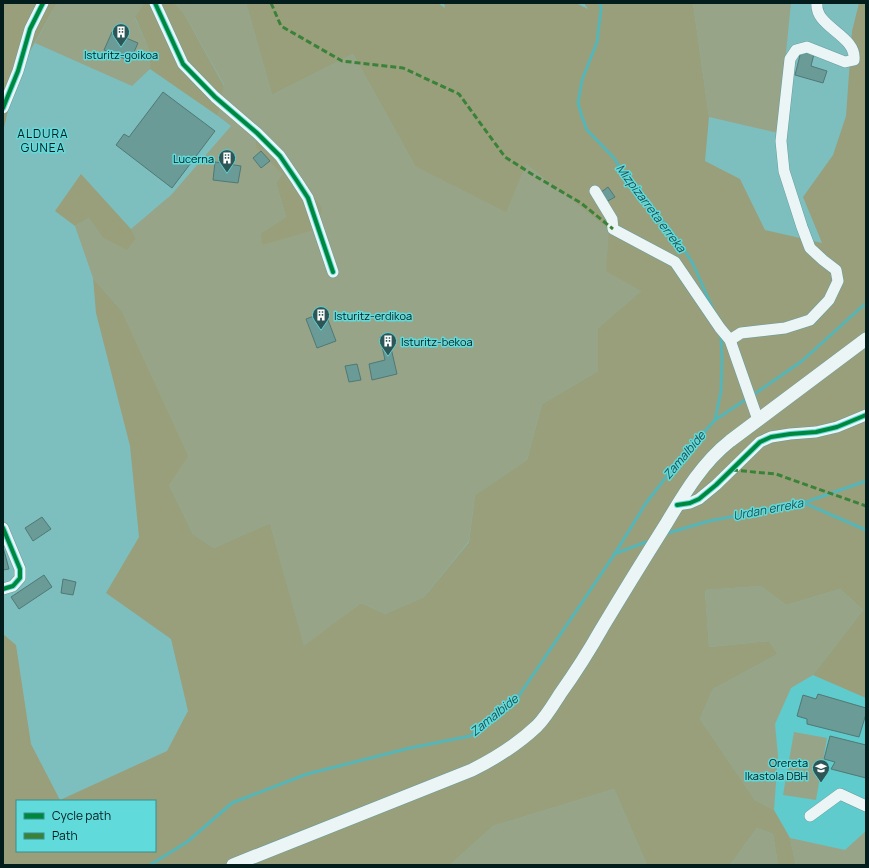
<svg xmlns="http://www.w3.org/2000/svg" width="869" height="868" viewBox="0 0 869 868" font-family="Manrope,sans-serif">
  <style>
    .built { fill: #5fcbcc }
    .green { fill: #98a488; fill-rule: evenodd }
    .forest { fill: #999f7b; fill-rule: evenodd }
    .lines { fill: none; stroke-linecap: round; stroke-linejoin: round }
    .stream { stroke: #56b5b6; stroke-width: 3 }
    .building { fill: #6a9b96; stroke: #4f7976 }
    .minor-casing { stroke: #669d9e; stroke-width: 12 }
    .major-casing { stroke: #669d9e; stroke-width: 14 }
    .minor { stroke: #ecf5f5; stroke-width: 11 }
    .major { stroke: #ecf5f5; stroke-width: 13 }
    .quiet { stroke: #3a8238; stroke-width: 3; stroke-dasharray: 6 3; stroke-linecap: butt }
    .cycleway-casing { stroke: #61dadb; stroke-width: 6 }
    .cycleway { stroke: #00873e; stroke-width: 4 }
    .labels { text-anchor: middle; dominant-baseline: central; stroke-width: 3; stroke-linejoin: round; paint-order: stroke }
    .poi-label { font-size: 11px; fill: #031d1d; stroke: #61dadb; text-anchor: end }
    .neighbourhood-label { font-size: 12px; letter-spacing: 1px; fill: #031d1d; stroke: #61dadb }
    .water-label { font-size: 12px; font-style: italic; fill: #204f4f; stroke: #61dadb }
  </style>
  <rect width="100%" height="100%" fill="#7dbfbf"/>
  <path class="built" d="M813,675L866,698V831L845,850L790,838L774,810L778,756L775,724L791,687Z"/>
  <g class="green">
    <path d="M57,3H144L135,18L148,47L150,69L132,86L35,43Z"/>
    <path d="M174,3H246L272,95L353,54L415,166L526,164L609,230L641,291L598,328V371L542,404L527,460L475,495L469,541L424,597L385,614L361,603L304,647L270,523L214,548L193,534L169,485L121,310L93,278L75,226L89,218L102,237L136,238L131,229L171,195L231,126L218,116L224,85L183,12ZM282,174L317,229L261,233L286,217L276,183Z"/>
    <path d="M693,3H791L778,133L709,117Z"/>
    <path d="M761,586L786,605L840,589L863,610L813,675L791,688L775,724L778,756L774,810L755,800L700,719L713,689L778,654L769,641L709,647L705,590Z"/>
    <path d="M794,732L827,738L816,800L783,795Z"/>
    <path d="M614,789L647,865H450L493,826Z"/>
    <path d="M757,828L773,834L778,865H730Z"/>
    <path d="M866,831V865H796L790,838L845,850Z"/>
  </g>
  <g class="forest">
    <path d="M3,3H57L16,76L3,132Z"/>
    <path d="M144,3H174L183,12L224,86L218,116L150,69L148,47L135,17Z"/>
    <path d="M246,3H438L445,8L444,3H576L588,9L584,3H693L709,117L705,161L740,179L765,230L822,243L803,197L833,155L846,116L852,31L859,3H866V698L813,675L863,610L840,589L786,605L761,586L705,590L709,647L769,641L778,654L713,689L700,719L755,800L774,810L790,838L796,865H778L773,834L757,828L730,865H647L614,789L493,826L450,865H3V634L16,645L31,744L60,800L167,751L188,711L171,639L106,593L139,537L130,446L96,313L93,278L121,310L188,456L169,485L193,534L214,548L270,523L304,646L361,603L385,614L424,597L469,542L475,495L527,460L542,404L598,371V328L641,291L606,271L609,230L526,164L506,212L415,166L353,54L272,95ZM17,801H155V851H17Z"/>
    <path d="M256,138L280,149L322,208L317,229L262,245L261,233L286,217L276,183L282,174L256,148Z"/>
    <path d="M81,174L131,229L136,238L127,250L102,237L89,218L75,226L55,211Z"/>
  </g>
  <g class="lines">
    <g class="stream">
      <path d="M600,3L601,9L597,42L582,80L578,103L582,117L587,130L614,158L626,178L636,187L680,243L693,264L713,309"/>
      <path d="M753,395L802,361L866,303"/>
      <path d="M715,420L721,391L722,360L721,335"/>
      <path d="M804,503L866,530"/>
      <path d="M668,533L709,521L803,503L866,481"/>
      <path d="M614,554L646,542"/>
      <path d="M150,865L187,842L232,803L307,774L410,748L470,736L516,700L614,555L646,503L685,453L715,420L745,400"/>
    </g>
  </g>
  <g class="building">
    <path d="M112,32L138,43L130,61L104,50Z"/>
    <path d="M801,51L814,54L811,66L827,71L823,83L795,75Z"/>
    <path d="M163,92L215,131L172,188L116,145L124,134L129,137Z"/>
    <path d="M261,151L270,161L261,168L253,158Z"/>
    <path d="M215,162L241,166L238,183L213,180Z"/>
    <path d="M608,187L615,197L606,202L600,193Z"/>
    <path d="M325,312L336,341L317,348L306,319Z"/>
    <path d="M388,335L397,374L372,380L369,364L385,360L380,337Z"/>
    <path d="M357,364L361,380L349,382L345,366Z"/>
    <path d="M42,517L51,529L33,541L25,528Z"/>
    <path d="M3,547L9,569L3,570Z"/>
    <path d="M44,575L52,587L19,609L11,597Z"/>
    <path d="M63,579L76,582L73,595L61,593Z"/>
    <path d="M818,694L866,708V714L859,737L807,724V719L797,716L803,695L816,699Z"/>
    <path d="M830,736L866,745V778L831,769L835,762L824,759Z"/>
  </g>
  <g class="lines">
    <g class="minor-casing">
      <g id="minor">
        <path d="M155,3L183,64L215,97L257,133L280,156L297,181L308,198L333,272"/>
        <path d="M3,108L18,71L30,29L43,3"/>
        <path d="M595,191L612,219L613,229L675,262L720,328L730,340L758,420"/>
        <path d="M730,340L741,333L785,328L810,320L829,300L838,281L836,270L823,260L810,248L802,227L784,171L781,141L790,59L796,50L807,47L845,62L854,60C857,35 814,27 817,3"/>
        <path d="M677,505L690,503L699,499L716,485L760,442L771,437L790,434L816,432L837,427L866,415"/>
        <path d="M3,528L20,569V578L13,586L3,589"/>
        <path d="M810,816L840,794L866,806"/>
      </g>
    </g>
    <g class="major-casing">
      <path id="major" d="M233,865L472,770C496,758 517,745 537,726C546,717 553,705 560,694C575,673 589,651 602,628C623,593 644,559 666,524C684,494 702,463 730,441L866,339"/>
    </g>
    <use href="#minor" class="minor"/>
    <use href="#major" class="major"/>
    <g class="quiet">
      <path d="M271,3L281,26L342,61L403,68L459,94L505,157L535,176L581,203L613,229"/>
      <path d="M732,470L776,474L866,506"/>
    </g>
    <g class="cycleway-casing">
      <g id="cycleway">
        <path d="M155,3L183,64L215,97L257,133L280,156L297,181L308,198L333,272"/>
        <path d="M3,108L18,71L30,29L43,3"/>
        <path d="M677,505L690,503L699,499L716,485L760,442L771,437L790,434L816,432L837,427L866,415"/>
        <path d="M3,528L20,569V578L13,586L3,589"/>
      </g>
    </g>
    <use href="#cycleway" class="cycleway"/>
  </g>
  <defs>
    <g id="building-pin" transform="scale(0.9)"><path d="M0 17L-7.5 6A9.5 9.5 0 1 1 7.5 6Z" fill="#2e5656" stroke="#61dadb"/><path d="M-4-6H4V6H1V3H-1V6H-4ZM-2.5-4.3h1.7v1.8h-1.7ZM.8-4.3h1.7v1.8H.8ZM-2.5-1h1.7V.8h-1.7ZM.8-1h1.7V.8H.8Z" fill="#fff"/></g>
    <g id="school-pin" transform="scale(0.9)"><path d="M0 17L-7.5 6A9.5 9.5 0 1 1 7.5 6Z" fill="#2e5656" stroke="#61dadb"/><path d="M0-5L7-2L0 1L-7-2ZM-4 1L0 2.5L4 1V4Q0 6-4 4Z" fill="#fff"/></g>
  </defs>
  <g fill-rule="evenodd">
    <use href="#building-pin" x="121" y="32"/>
    <use href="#building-pin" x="227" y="158"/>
    <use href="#building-pin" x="321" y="315"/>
    <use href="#building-pin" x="388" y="341"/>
    <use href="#school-pin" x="821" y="768"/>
  </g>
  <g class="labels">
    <g class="poi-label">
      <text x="121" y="54" text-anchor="middle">Isturitz-goikoa</text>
      <text x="214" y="158">Lucerna</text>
      <text x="334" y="315" text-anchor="start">Isturitz-erdikoa</text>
      <text x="401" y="341" text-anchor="start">Isturitz-bekoa</text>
      <text x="808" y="762">Orereta<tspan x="808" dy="13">Ikastola DBH</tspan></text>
    </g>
    <g class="neighbourhood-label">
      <text x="43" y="133">ALDURA<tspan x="43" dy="14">GUNEA</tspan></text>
    </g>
    <g class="water-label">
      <text transform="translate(651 208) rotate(53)">Mizpizarreta erreka</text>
      <text transform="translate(684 455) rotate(-50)">Zamalbide</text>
      <text transform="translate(768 509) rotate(-11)">Urdan erreka</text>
      <text transform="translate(494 715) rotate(-39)">Zamalbide</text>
    </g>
  </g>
  <rect width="869" height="868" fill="none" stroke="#031d1d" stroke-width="8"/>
  <rect x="16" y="800" width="140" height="52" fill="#61dadb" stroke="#3b8e8f"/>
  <rect x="24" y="813" width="20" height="6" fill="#00873e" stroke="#3b8e8f"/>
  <text x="52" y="820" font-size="12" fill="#031d1d">Cycle path</text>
  <rect x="24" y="833" width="20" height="6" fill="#3a8238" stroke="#3b8e8f"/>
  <text x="52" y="840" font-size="12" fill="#031d1d">Path</text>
</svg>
